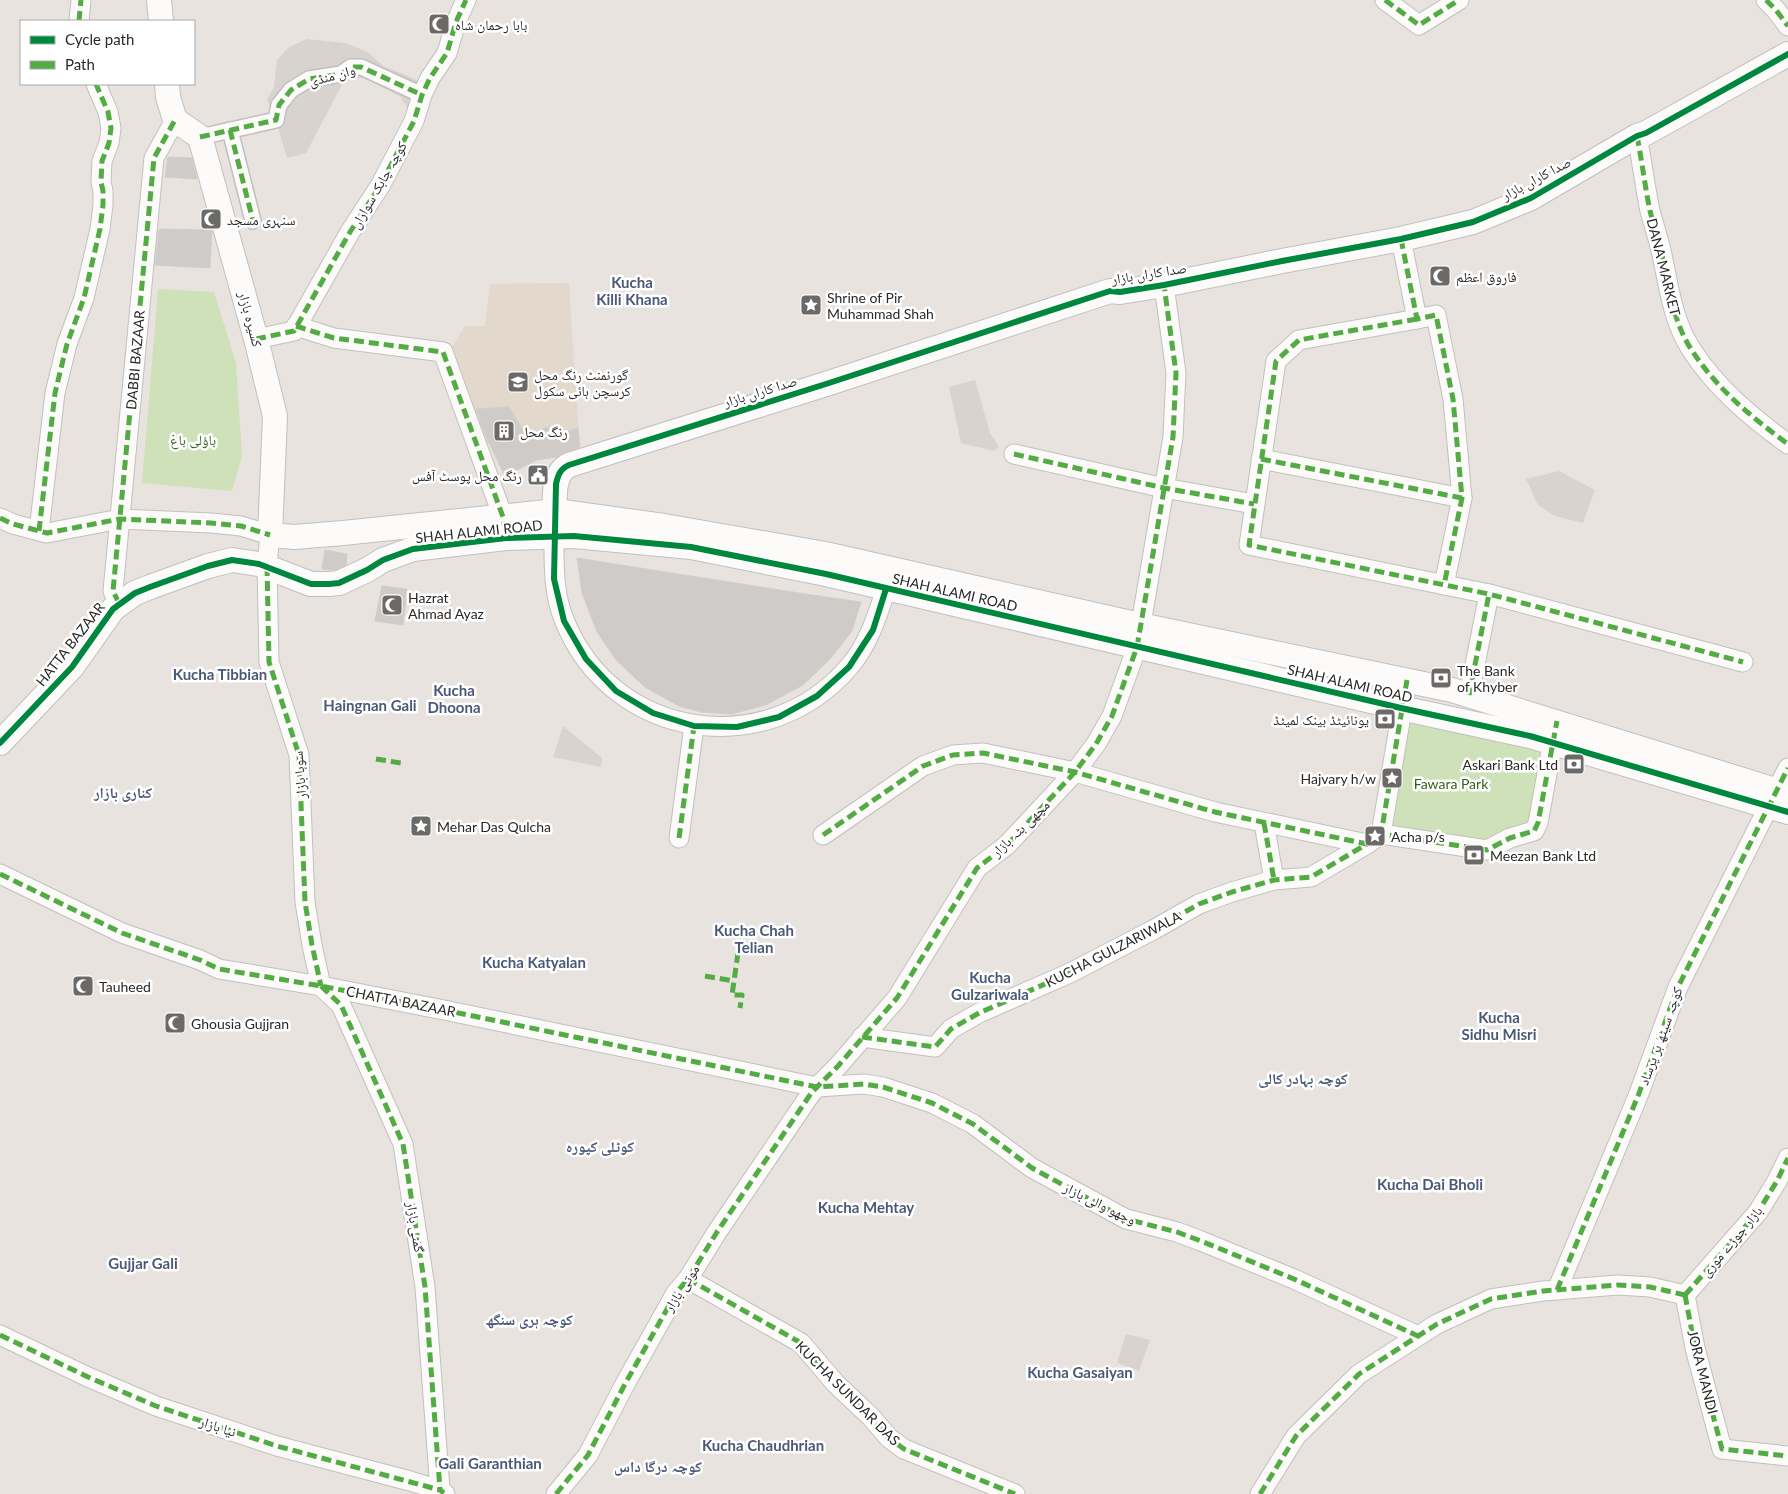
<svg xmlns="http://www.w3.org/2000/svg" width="1788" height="1494" viewBox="0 0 1788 1494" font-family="Lato,'Noto Naskh Arabic',sans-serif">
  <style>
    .education { fill: #e2d9cc }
    .green { fill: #cfe1b8 }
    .plaza { fill: #d8d3ce }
    .building { fill: #cecbc8; stroke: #d2cfcb }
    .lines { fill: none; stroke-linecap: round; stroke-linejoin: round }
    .pedestrian-casing { stroke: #c1c0c0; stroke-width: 18 }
    .minor-casing { stroke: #c1c0c0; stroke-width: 21 }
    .tertiary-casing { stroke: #c1c0c0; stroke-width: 26 }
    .pedestrian { stroke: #fcfbfa; stroke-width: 15 }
    .minor { stroke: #fcfbfa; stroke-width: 19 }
    .tertiary { stroke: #fcfbfa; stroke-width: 24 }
    .quiet { stroke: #53ab44; stroke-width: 5; stroke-dasharray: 10 5; stroke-linecap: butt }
    .cycleway-casing { stroke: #fff; stroke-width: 9 }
    .cycleway { stroke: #00873e; stroke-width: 6 }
    .labels { text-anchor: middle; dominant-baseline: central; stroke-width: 5; stroke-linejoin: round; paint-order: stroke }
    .poi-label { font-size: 14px; fill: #292929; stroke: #fff; text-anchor: start }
    .street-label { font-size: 14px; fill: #292929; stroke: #fff }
    .park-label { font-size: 14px; fill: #34631b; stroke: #fff }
    .neighbourhood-label { font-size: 15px; font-weight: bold; fill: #4b5978; stroke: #fff }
  </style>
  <rect width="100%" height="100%" fill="#e8e3de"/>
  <path class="education" d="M569,283L580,453L537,460L505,476L447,355L465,326H485L490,284Z"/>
  <g class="green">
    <path d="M158,289L214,292L236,363L242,456L232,491L142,483Z"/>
    <path d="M1401,708L1553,744L1538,823L1501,844L1381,834Z"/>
  </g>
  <g class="plaza">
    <path d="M307,39L345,43L368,52L383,66L427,84L414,121L401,97L363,77L344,81L306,153L287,158L276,120L267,100L274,87L277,60L289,47Z"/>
    <path d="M975,380L990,433L999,447L994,451L961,443L949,387Z"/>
    <path d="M1559,471L1595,490L1583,523L1555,516L1538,505L1526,479Z"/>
    <path d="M563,726L602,758L601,767L553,757Z"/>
    <path d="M1126,1334L1150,1340L1139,1371L1117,1363Z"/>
  </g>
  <g class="building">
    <path d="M168,157L192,158L197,179L165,177Z"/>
    <path d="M159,229L212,230L210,268L155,265Z"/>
    <path d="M509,407L526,435L551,426L553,436L578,428L580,447L565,452L557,457L537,460L505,476L486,437L476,409Z"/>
    <path d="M325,550L347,554L346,565L335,570L322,569Z"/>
    <path d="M577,558L812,595L861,602L852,631L830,659L803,685L766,705L732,714L701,712L679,706L646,688L616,660L597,632L582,593Z"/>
    <path d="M382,586L407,589L403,625L375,621Z"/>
  </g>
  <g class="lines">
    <g class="pedestrian-casing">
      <g id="pedestrian">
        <path d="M230,130L253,221"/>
        <path d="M200,137L276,120L279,105L291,90L309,79L341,74L351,67H361L422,95"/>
      </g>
    </g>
    <g class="minor-casing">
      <g id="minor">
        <path d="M1385,0L1419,25L1459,0"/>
        <path d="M1766,0L1776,10L1788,26"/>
        <path d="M79,21L81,0"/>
        <path d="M1637,136C1642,161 1645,187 1650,211C1654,226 1659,240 1662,255C1669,288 1673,321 1691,349C1716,388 1751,417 1788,444"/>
        <path d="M1401,239L1417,319L1436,315L1453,399L1462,498L1444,585"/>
        <path d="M1417,319L1299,340L1276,361L1249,545L1489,594L1743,662"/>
        <path d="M296,326L334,338L443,352L503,517L505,528"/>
        <path d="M256,339L294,331L350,232L380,186L414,121L422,95L430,78L447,53L456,22L466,0"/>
        <path d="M1014,454L1164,488L1254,504"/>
        <path d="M1261,459L1462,498"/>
        <path d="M0,518L13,524L47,533L120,519L211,523L241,526L270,535L267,566L269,662L299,755L305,902L312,945L321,986"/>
        <path d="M39,531L55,393L67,344L84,298L100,229L103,205V191L101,182L102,161L109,143L111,128L108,112L96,84"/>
        <path d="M554,536C554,565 553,594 565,622C613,739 766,763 849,667C868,645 877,617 886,589"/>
        <path d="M119,603L113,591L154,158L175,120"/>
        <path d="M1407,680L1381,834L1487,850L1510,838L1534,831L1538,823L1555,730"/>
        <path d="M1469,695L1489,594"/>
        <path d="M1264,823L1274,880"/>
        <path d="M823,835L923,766L953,755L983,753L1075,772L1215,812L1367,844L1381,834"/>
        <path d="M679,838L694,726"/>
        <path d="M0,874L122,933L200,960L219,969L321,986L444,1010L817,1087L864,1084L883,1087L932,1103L973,1124L1032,1168L1126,1219L1177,1232L1201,1241L1294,1279L1418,1336"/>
        <path d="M321,986L341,1005L403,1144L425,1287L440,1490"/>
        <path d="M862,1037L935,1047L951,1029L979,1013L1070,973L1153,930L1199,904L1232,892L1274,880L1311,877L1367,844"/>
        <path d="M688,1279L801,1343L836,1384L871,1417L889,1438L904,1449L1015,1494"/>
        <path d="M1557,1290L1638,1096L1678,987L1788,768"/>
        <path d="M1685,1295L1695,1348L1722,1449L1788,1456"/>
        <path d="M1685,1295L1758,1212L1777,1181L1788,1158"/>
        <path d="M0,1335L88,1377L156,1406L277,1446L410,1481L440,1490L445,1494"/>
        <path d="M556,1494L588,1455L625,1384L676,1293L688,1279L717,1232L812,1092L838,1066L897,998L977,868L1007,845L1075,772L1096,744L1112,716L1137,647L1173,437L1176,373L1164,285"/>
        <path d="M1260,1494L1296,1436L1359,1374L1437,1324L1491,1299L1543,1291L1618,1285L1650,1287L1685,1295"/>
      </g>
    </g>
    <g class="tertiary-casing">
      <g id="tertiary">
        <path d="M159,0L161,21"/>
        <path d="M167,84L168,97L175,120L200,137L256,339L275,416L270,535L294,537L343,533L556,511L664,526L825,554L1140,625L1452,690L1788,794"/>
        <path d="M555,527C556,508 549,475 569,465L829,383L1110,291L1120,292L1164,285L1282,261L1401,239L1473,222L1531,198L1637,136L1646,133L1788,54"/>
        <path d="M0,743L72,667L113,609L135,593L150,587L208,566L232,560L259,564L311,584H329L339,583L367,570L383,560L413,549L506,538L574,536L691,547L826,574L1401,708L1530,736L1788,812"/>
      </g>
    </g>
    <use href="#pedestrian" class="pedestrian"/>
    <use href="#minor" class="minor"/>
    <use href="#tertiary" class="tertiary"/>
    <g class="quiet">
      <path d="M1385,0L1419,25L1459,0"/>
      <path d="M1766,0L1776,10L1788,26"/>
      <path d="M79,21L81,0"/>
      <path d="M230,130L253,221"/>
      <path d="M1637,136C1642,161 1645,187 1650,211C1654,226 1659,240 1662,255C1669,288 1673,321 1691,349C1716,388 1751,417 1788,444"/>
      <path d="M200,137L276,120L279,105L291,90L309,79L341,74L351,67H361L422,95"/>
      <path d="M1401,239L1417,319L1436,315L1453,399L1462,498L1444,585"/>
      <path d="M1417,319L1299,340L1276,361L1249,545L1489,594L1743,662"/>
      <path d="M296,326L334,338L443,352L503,517L506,538"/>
      <path d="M256,339L294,331L350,232L380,186L414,121L422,95L430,78L447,53L456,22L466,0"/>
      <path d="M1014,454L1164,488L1254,504"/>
      <path d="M1261,459L1462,498"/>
      <path d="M0,518L13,524L47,533L120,519L211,523L241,526L270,535"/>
      <path d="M39,531L55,393L67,344L84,298L100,229L103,205V191L101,182L102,161L109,143L111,128L108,112L96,84"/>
      <path d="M267,566L269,662L299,755L305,902L312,945L321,986"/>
      <path d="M119,603L113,591L154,158L175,120"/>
      <path d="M1407,680L1381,834L1487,850L1510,838L1534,831L1538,823L1557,721"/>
      <path d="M1469,695L1489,594"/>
      <path d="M376,759L401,763"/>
      <path d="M1264,823L1274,880"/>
      <path d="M823,835L923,766L953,755L983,753L1075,772L1215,812L1367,844L1381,834"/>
      <path d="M679,838L694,726"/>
      <path d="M0,874L122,933L200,960L219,969L321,986L444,1010L817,1087L864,1084L883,1087L932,1103L973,1124L1032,1168L1126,1219L1177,1232L1201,1241L1294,1279L1418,1336"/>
      <path d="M738,953L732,995H742L740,1008"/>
      <path d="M705,976L734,981"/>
      <path d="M321,986L341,1005L403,1144L425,1287L440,1490"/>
      <path d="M862,1037L935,1047L951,1029L979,1013L1070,973L1153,930L1199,904L1232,892L1274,880L1311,877L1367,844"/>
      <path d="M688,1279L801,1343L836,1384L871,1417L889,1438L904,1449L1015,1494"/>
      <path d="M1557,1290L1638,1096L1678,987L1788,768"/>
      <path d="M1685,1295L1695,1348L1722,1449L1788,1456"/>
      <path d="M1685,1295L1758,1212L1777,1181L1788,1158"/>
      <path d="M0,1335L88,1377L156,1406L277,1446L440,1490L444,1493"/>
      <path d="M556,1494L588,1455L625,1384L676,1293L688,1279L717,1232L812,1092L838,1066L897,998L977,868L1007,845L1075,772L1096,744L1112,716L1137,647L1173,437L1176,373L1164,285"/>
      <path d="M1260,1494L1296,1436L1359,1374L1437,1324L1491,1299L1543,1291L1618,1285L1650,1287L1685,1295"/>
    </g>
    <g class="cycleway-casing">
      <g id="cycleway">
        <path d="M886,589L873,630L849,667L817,696L779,717L737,727L694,726L653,713L616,691L586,659L564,621L554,579L556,484C558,475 560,469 569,465L829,383L1110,291L1120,292L1164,285L1282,261L1401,239L1473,222L1531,198L1637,136L1646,133L1788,54"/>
        <path d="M0,743L72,667L113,609L135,593L150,587L208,566L232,560L259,564L311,584H329L339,583L367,570L383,560L413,549L506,538L574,536L691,547L826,574L1401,708L1530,736L1788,812"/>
      </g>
    </g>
    <use href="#cycleway" class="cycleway"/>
  </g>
  <defs>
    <g id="mosque-square" transform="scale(1.125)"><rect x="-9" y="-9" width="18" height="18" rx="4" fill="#6c6a68" stroke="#fff"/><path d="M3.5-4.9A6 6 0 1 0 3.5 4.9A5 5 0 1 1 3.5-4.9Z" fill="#fff"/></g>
    <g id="sight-square" transform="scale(1.125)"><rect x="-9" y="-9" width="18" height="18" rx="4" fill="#6c6a68" stroke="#fff"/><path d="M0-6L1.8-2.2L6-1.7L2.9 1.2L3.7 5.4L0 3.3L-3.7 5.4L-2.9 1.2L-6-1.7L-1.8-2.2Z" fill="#fff"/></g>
    <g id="school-square" transform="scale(1.125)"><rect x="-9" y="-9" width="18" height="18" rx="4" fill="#6c6a68" stroke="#fff"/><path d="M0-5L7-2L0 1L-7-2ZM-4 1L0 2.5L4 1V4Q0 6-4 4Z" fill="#fff"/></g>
    <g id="building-square" transform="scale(1.125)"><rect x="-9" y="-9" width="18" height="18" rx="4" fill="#6c6a68" stroke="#fff"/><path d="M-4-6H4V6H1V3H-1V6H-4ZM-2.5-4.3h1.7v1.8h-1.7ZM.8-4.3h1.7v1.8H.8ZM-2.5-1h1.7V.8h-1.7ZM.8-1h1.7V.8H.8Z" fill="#fff"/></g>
    <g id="civic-square" transform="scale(1.125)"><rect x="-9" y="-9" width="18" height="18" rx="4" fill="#6c6a68" stroke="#fff"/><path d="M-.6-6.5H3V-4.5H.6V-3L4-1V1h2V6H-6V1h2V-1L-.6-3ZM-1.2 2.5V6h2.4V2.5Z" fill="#fff"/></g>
    <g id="bank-square" transform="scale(1.125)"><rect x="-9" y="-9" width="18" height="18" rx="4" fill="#6c6a68" stroke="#fff"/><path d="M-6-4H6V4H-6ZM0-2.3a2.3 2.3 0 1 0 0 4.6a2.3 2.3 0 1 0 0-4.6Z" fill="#fff"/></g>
  </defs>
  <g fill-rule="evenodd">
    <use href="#mosque-square" x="439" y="24"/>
    <use href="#mosque-square" x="211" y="219"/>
    <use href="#mosque-square" x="1440" y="276"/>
    <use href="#sight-square" x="811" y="305"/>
    <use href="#school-square" x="518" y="382"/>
    <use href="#building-square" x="504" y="431"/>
    <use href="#civic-square" x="538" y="475"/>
    <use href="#mosque-square" x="392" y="605"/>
    <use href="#bank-square" x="1441" y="678"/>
    <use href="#bank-square" x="1385" y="719"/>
    <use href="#bank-square" x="1574" y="764"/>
    <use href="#sight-square" x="1392" y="778"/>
    <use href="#sight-square" x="421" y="826"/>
    <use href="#sight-square" x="1375" y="836"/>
    <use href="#bank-square" x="1474" y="855"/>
    <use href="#mosque-square" x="83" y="986"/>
    <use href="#mosque-square" x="175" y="1023"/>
  </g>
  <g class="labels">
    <g class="poi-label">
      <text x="455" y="24">بابا رحمان شاہ</text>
      <text x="227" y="219">سنہری مسجد</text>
      <text x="1456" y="276">فاروق اعظم</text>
      <text x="827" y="297">Shrine of Pir<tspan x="827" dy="16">Muhammad Shah</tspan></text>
      <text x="534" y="374">گورنمنٹ رنگ محل<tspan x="534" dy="16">کرسچن ہائی سکول</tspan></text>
      <text x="520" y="431">رنگ محل</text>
      <text x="522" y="475" text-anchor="end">رنگ محل پوسٹ آفس</text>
      <text x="408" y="597">Hazrat<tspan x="408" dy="16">Ahmad Ayaz</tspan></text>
      <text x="1457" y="670">The Bank<tspan x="1457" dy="16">of Khyber</tspan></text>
      <text x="1369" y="719" text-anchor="end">یونائیٹڈ بینک لمیٹڈ</text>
      <text x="1558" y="764" text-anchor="end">Askari Bank Ltd</text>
      <text x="1376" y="778" text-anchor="end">Hajvary h/w</text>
      <text x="437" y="826">Mehar Das Qulcha</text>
      <text x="1391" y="836">Acha p/s</text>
      <text x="1490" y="855">Meezan Bank Ltd</text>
      <text x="99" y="986">Tauheed</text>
      <text x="191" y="1023">Ghousia Gujjran</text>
    </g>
    <g class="street-label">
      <text transform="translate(332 75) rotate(-15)">وان منڈی</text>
      <text transform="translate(1536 178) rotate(-28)">صدا کاراں بازار</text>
      <text transform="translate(378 185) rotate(-60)">کوچہ چابک سواراں</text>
      <text transform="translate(1664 267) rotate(76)">DANA MARKET</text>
      <text transform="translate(1149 273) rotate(-9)">صدا کاراں بازار</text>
      <text transform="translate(251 319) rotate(75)">کسیرہ بازار</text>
      <text transform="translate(135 360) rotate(-85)">DABBI BAZAAR</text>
      <text transform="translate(760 391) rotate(-17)">صدا کاراں بازار</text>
      <text transform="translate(479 531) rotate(-6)">SHAH ALAMI ROAD</text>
      <text transform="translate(955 592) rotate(13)">SHAH ALAMI ROAD</text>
      <text transform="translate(70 644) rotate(-52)">HATTA BAZAAR</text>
      <text transform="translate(1350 683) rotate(13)">SHAH ALAMI ROAD</text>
      <text transform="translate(299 775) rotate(-95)">سوہا بازار</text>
      <text transform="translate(1020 828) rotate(-44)">مچھی ہٹہ بازار</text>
      <text transform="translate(1113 949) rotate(-27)">KUCHA GULZARIWALA</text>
      <text transform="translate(401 1001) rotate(11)">CHATTA BAZAAR</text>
      <text transform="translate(1660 1036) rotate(-70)">کوچہ سیٹھ ہر پرساد</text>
      <text transform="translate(1100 1203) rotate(26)">وچھو والی بازار</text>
      <text transform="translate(416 1227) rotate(81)">گمٹی بازار</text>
      <text transform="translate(1731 1241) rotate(-50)">بازار جوڑے موری</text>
      <text transform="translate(681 1288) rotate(-57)">موتی بازار</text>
      <text transform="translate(1703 1372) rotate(76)">JORA MANDI</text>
      <text transform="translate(848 1393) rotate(45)">KUCHA SUNDAR DAS</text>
      <text transform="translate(218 1426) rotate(18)">نیا بازار</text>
    </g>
    <g class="park-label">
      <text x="193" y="439">باؤلی باغ</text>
      <text x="1451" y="783">Fawara Park</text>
    </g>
    <g class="neighbourhood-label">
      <text x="632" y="282">Kucha<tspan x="632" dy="17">Killi Khana</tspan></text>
      <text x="220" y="674">Kucha Tibbian</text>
      <text x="454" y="690">Kucha<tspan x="454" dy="17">Dhoona</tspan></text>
      <text x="370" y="705">Haingnan Gali</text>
      <text x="123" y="792">کناری بازار</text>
      <text x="754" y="930">Kucha Chah<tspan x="754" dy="17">Telian</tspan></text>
      <text x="534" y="962">Kucha Katyalan</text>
      <text x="990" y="977">Kucha<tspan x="990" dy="17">Gulzariwala</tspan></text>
      <text x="1499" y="1017">Kucha<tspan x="1499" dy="17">Sidhu Misri</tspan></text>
      <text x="1303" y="1078">کوچہ بہادر کالی</text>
      <text x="600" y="1146">کوٹلی کپورہ</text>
      <text x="1430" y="1184">Kucha Dai Bholi</text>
      <text x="866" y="1207">Kucha Mehtay</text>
      <text x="143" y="1263">Gujjar Gali</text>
      <text x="529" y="1319">کوچہ ہری سنگھ</text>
      <text x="1080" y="1372">Kucha Gasaiyan</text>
      <text x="763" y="1445">Kucha Chaudhrian</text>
      <text x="490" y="1463">Gali Garanthian</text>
      <text x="658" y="1466">کوچہ درگا داس</text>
    </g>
  </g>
  <rect x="20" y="20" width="175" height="65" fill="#ffffff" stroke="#a9a9a9"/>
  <rect x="30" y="36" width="25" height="8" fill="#00873e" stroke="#a9a9a9"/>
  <text x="65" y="45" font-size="15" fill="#292929">Cycle path</text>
  <rect x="30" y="61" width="25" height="8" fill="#53ab44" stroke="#a9a9a9"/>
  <text x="65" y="70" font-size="15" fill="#292929">Path</text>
</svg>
